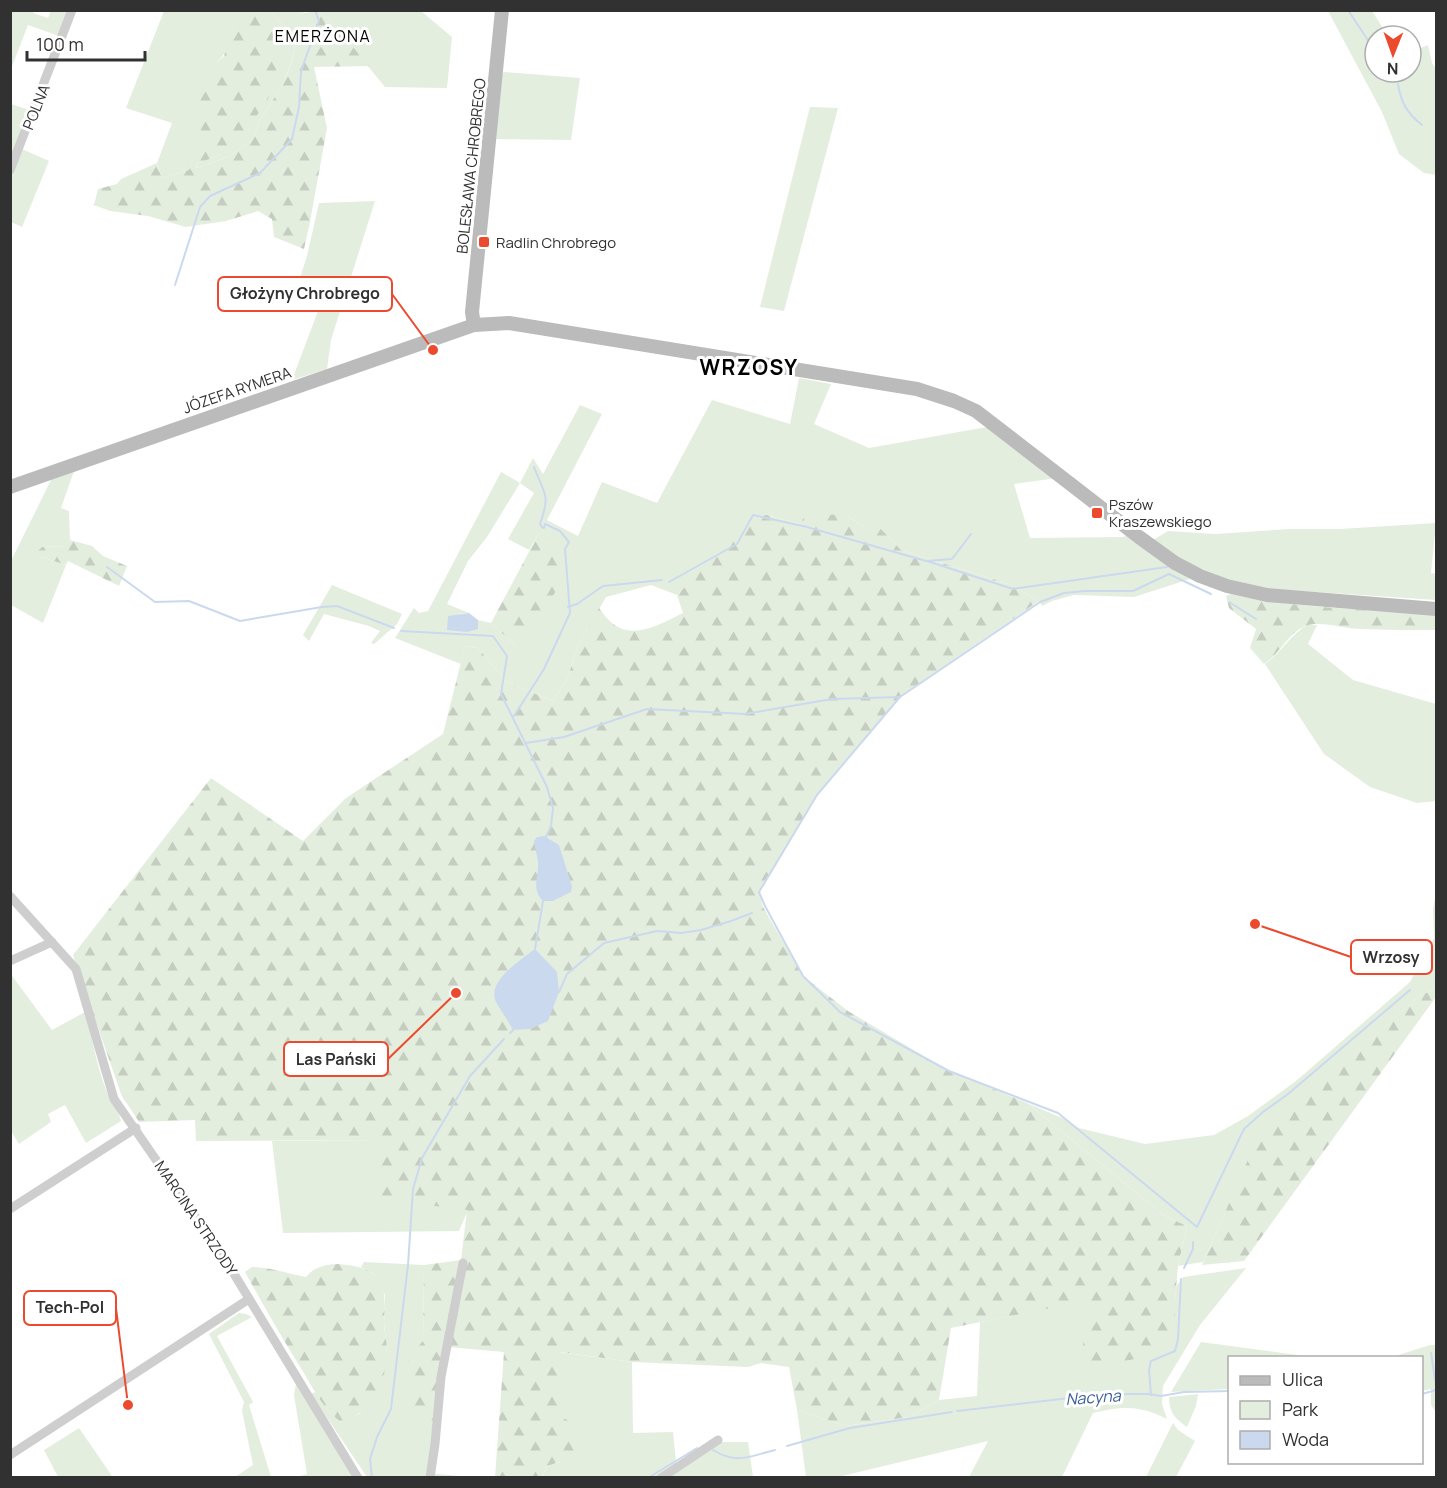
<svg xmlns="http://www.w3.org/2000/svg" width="1447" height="1488" viewBox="0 0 1447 1488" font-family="Manrope,sans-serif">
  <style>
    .green { fill: #e4eedf; fill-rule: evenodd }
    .forest { fill: url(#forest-firs) }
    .water { fill: #cbd9ee }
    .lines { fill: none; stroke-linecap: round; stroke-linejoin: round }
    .stream { stroke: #cbd9ee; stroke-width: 2 }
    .street { stroke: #cecece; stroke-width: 9 }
    .secondary { stroke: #bbb; stroke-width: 14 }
    .poi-dot { fill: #ec4a2e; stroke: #fff; stroke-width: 2 }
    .labels { text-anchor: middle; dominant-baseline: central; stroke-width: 6; stroke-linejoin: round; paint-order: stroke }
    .street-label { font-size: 15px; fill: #313131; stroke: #fff }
    .poi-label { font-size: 15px; fill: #313131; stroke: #fff; text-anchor: start }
    .neighbourhood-label { font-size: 16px; letter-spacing: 1.5px; fill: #000; stroke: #fff }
    .water-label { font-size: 16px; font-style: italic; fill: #3a5f98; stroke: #fff }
    .district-label { font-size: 21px; font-weight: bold; letter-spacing: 1.5px; fill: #000; stroke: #fff }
    .leader { fill: none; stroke: #ec4a2e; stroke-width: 2 }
    .callout-dot { fill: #ec4a2e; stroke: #fff; stroke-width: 2 }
    .callout { fill: #fff; stroke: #ec4a2e; stroke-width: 2 }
    .callout-label { font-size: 16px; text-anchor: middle; font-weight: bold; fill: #313131 }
  </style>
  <defs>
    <pattern id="forest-firs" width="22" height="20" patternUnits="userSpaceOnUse" patternTransform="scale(1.5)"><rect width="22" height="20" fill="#e4eedf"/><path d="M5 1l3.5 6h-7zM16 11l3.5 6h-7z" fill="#c4cdc0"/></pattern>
  </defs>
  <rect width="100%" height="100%" fill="#fff"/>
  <g class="green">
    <path d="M11,11H33V13L48,18L51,11H69L59,36L28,25L11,69Z"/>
    <path d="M164,11H267C212,21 244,38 217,62L203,131L189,170L162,178L157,163L172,123L126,108Z"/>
    <path d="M270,11H310L297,14V37L291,63L283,84L259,122L253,139L230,156L197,168L196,164L220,155L282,24Z"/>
    <path d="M317,11H421L452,37L447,88L385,87L330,20Z"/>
    <path d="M1328,11H1372L1388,36H1375V72H1411V52L1428,45L1432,63L1436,69V175L1424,173L1399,154L1382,112Z"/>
    <path d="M504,72L580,78L571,140L496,139L501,75Z"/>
    <path d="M11,104L32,111L11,161Z"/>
    <path d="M810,107L838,108L784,311L760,307Z"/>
    <path d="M22,149L49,161L22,227L11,222V174Z"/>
    <path d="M375,201L331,340L327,369L292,380L324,295L294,297L307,256L319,203Z"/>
    <path d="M799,378L831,384L814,424L869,448L987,427L1057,478L1014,484L1030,538L1123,537L1127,535L1190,579L1134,597L1074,595L1052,601L1042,606L1039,601L1009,584L901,550L879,527H863L846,515L800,524L767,515L709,564L677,595L651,585L606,597L578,646L567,679L553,701L507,682L478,648L465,646L461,664L395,638L414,608L419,613L428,611L501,472L520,483L533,458L543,474L580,405L602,414L547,520L578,536L602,482L657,503L712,400L790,424ZM520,483L534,493L508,539L529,550L539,533L517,647L491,623L478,620V629L458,614L469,613L447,604L468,561L487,537Z"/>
    <path d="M74,471L61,508L69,511L70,540L66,546L42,547L41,557L66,565L43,623L11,605L10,563L52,478Z"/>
    <path d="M1436,523L1431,573L1436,574V600L1269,589L1224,578L1185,562L1153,540L1168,531L1215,534L1289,529H1340Z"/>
    <path d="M332,585L402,614L397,624L374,644L371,643L380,631L369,626L324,614L309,641L303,635Z"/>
    <path d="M1307,625H1317L1308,644L1353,680L1436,704V801L1417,803L1370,787L1324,754L1265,664C1281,653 1290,635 1307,625Z"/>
    <path d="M1436,893V990L1422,994L1259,1137L1203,1262L1178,1266L1187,1226L1165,1216L1027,1103L1062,1118L1079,1128L1145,1144L1214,1135L1248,1116L1296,1081L1410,982L1434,938L1433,909Z"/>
    <path d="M10,973L52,1030L85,1012C92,1036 96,1063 105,1087C108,1097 120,1113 121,1121L86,1143L65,1105L48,1114L51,1122L19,1144L11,1131Z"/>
    <path d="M376,1140L468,1210L459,1231L283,1233L272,1141Z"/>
    <path d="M364,1262L424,1265L423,1341L434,1424L428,1473L470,1477H367L311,1394L315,1392L327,1409L341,1422L359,1414L368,1403L387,1353L384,1322L385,1295L374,1274L361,1267Z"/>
    <path d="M1246,1268L1200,1325L1163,1386L1162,1404L1167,1419C1139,1405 1123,1406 1093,1413L1062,1477H969L988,1441L838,1477H806L797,1410L845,1426L909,1417L939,1400L977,1396L980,1322L1087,1300L1175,1301L1176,1287L1183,1277Z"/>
    <path d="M239,1313L246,1314L252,1317L217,1336L253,1402L249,1405L271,1477H235L253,1465L242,1411L244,1402L209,1334Z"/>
    <path d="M1201,1342L1312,1357L1230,1358L1229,1389L1171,1392Z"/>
    <path d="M1430,1345H1436V1412L1431,1405V1389L1422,1391V1358L1392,1357Z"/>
    <path d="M559,1352L632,1362L633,1433L673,1432L677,1472L720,1442H748L753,1477L542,1478L547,1466L561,1462Z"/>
    <path d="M297,1378L354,1477H296L307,1474L294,1395Z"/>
    <path d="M1198,1394L1196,1406L1187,1427C1175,1419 1169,1412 1169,1397Z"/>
    <path d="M1173,1423L1178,1430L1195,1441L1176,1477H1146Z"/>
    <path d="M79,1428L110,1473L112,1477H58L44,1450Z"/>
  </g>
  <g class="forest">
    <path d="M270,11L282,24L284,42L268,99L238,143L220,155L196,164L197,168L230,156L253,139L259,122L283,84L291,64L297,37V14L317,11L330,20L369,66L314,67L327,128L309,227L304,249L274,237L272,219L258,211L226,221L186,227L148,216L110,211L94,205L98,189L117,184L121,179L157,163L162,178L189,170L202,131L192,125L203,90L217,62L224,56L231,31L236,20L248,14Z"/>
    <path d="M806,514L846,515L863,527H879L901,550L1009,584L1039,601L899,697L817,795L759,891L763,907L803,976L848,1011L949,1071L1027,1103L1165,1216L1187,1226L1178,1266L1175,1301V1343C1137,1360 1125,1365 1082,1361L1086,1301L951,1328L939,1400L909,1417L845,1426L797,1410L789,1367L761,1363L748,1367L632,1362L560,1352L561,1417L569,1421L582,1455L547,1466L542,1477H495L504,1352L448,1347L437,1425L410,1412L408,1358L423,1341L424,1265L461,1260L467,1210L379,1199L376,1140L196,1141L195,1120L139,1122L121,1094L73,955L211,778L303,841L346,798L443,734L465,646L478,648L507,682L553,701L567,679L578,646L599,608C603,613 607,619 612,623C633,641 662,623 683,613L677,595L756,516L767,515L800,524Z"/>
    <path d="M539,533C564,542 560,559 563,581L517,647L491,623Z"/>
    <path d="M70,540L92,546L103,556L127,566L119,586L68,561L66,565L41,557L37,552L42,547L65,546Z"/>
    <path d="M1231,594C1296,609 1370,609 1436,614V630C1411,630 1386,630 1361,629C1344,629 1321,620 1305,626C1288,633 1280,654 1264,664L1250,648L1256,629L1229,608L1226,596Z"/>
    <path d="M1436,990V997L1244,1261L1202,1265L1258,1137L1422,994Z"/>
    <path d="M336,1264C348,1265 362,1266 372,1273C387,1283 385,1304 384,1320C384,1331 387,1342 387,1353C387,1374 376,1402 358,1414C353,1418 346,1420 341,1422C323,1409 313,1388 302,1370C282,1338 263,1305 245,1272L252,1267C271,1268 287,1273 306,1277C314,1267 324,1265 336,1264Z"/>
  </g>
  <g class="water">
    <path d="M469,613L478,620V629L467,632L447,630L448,616Z"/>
    <path d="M544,836L559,845L572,886L571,892L553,901H543C531,889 539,876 538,862C537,855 535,848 534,841L537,837Z"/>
    <path d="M535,949L557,972L559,992L548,1021L530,1029L513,1030C508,1020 501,1011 496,1002C486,981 521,960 535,949Z"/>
  </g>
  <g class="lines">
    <g class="stream">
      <path d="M1348,10L1375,51"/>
      <path d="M1398,84C1401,103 1407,113 1422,125"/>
      <path d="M175,285L200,207L210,196L260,173L292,139L299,107L301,71L319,21L315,10"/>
      <path d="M927,561L1013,589L1167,567"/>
      <path d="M107,567L155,602L189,601L240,621L322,607L337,606L394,628"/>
      <path d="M669,582L737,544L753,515L807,527L926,561L952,559L971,534"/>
      <path d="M1211,594L1169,574L1133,591H1085L1064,593L1040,602L900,697L817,795L759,892L765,906L803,976L840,1012L949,1071L1058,1113L1197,1227L1244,1129L1263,1112L1288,1094L1410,990"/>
      <path d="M1229,602L1256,619"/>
      <path d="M568,607L577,604L603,586L662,580"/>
      <path d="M401,631L493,636L507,656L501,694L547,787L553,808L551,826L546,837"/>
      <path d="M514,716L544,669L570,613L565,549L569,542L560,531L545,524L544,528L542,527L540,524C551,494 544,494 534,467"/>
      <path d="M526,743L564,737L647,709L745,714L832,699L900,697"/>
      <path d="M535,949L543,901"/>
      <path d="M559,992L567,974L604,943L657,931L681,933L701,930L731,921L752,913"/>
      <path d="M510,1033L513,1030"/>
      <path d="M1184,1268L1193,1249V1242"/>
      <path d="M1431,1353L1436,1386"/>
      <path d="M1422,1394L1436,1390"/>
      <path d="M1151,1395L1149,1370L1151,1361L1175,1351L1178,1339L1181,1279"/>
      <path d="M957,1411L1104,1394H1148L1161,1396L1184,1392L1230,1391"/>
      <path d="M787,1446L850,1428L952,1412"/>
      <path d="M713,1450C737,1465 750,1456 775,1450"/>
      <path d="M372,1478L370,1459L377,1437L391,1409L408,1265L413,1189L422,1158L470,1076L504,1039"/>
      <path d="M648,1478L697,1448"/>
    </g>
    <g class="street">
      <path d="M10,170L72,10"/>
      <path d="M10,896L76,969L114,1099L228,1264L358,1478"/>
      <path d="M10,961L52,942"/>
      <path d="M10,1209L136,1128"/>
      <path d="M10,1455L249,1299"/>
      <path d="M430,1478L435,1444L441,1377L463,1263"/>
      <path d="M661,1478L718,1440"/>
    </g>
    <g class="secondary">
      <path d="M474,325L472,312L502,10"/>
      <path d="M10,487L474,325L509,323L917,389L954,401L976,411L1139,537L1175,563L1200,576L1227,586L1267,595L1436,609"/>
    </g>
  </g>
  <g class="poi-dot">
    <rect x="478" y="236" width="12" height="12" rx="3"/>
    <rect x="1091" y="507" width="12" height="12" rx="3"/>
  </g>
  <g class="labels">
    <g class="street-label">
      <text transform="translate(36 107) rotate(-68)">POLNA</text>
      <text transform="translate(471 166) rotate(-84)">BOLESŁAWA CHROBREGO</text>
      <text transform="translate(237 390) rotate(-19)">JÓZEFA RYMERA</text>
      <text transform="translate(196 1218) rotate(56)">MARCINA STRZODY</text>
    </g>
    <g class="poi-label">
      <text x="496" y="242">Radlin Chrobrego</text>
      <text x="1109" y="504">Pszów<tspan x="1109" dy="17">Kraszewskiego</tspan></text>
    </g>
    <g class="neighbourhood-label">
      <text x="323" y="36">EMERŻONA</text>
    </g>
    <g class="water-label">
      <text transform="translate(1093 1397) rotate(-4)">Nacyna</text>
    </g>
    <g class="district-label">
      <text x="749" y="367">WRZOSY</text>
    </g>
  </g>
  <path class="leader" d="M433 350L392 294M1255 924L1351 957M456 993L388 1059M128 1405L116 1308"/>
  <g class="callout-dot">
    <circle cx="433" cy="350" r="6"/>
    <circle cx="1255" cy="924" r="6"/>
    <circle cx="456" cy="993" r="6"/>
    <circle cx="128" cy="1405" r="6"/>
  </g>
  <g class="callout">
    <rect x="218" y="277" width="174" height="34" rx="6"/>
    <rect x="1351" y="940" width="81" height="34" rx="6"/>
    <rect x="284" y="1042" width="104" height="34" rx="6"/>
    <rect x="24" y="1291" width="92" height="34" rx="6"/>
  </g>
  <g class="callout-label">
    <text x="305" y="299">Głożyny Chrobrego</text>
    <text x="1391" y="963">Wrzosy</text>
    <text x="336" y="1065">Las Pański</text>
    <text x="70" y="1313">Tech-Pol</text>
  </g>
  <rect width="1447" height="1488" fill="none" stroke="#313131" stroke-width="24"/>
  <rect x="1228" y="1356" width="195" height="108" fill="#ffffff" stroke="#adadad" stroke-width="1.5"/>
  <rect x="1240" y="1376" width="30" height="9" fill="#bbbbbb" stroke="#adadad" stroke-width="1.5"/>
  <text x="1282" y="1386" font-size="18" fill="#313131">Ulica</text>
  <rect x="1240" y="1401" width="30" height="18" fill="#e4eedf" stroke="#adadad" stroke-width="1.5"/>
  <text x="1282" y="1416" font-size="18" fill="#313131">Park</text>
  <rect x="1240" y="1431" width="30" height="18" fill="#cbd9ee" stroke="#adadad" stroke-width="1.5"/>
  <text x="1282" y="1446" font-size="18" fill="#313131">Woda</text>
  <g transform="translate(1393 54) rotate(181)"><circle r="28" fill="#ffffff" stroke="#adadad" stroke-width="1.5"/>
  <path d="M0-4.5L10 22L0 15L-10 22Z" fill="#ec4a2e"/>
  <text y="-9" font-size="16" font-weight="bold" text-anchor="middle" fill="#313131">N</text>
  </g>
  <path d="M27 51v9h118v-9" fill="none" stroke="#313131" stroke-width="3"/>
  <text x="36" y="51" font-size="18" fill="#313131" stroke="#ffffff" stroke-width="4.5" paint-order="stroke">100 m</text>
</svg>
